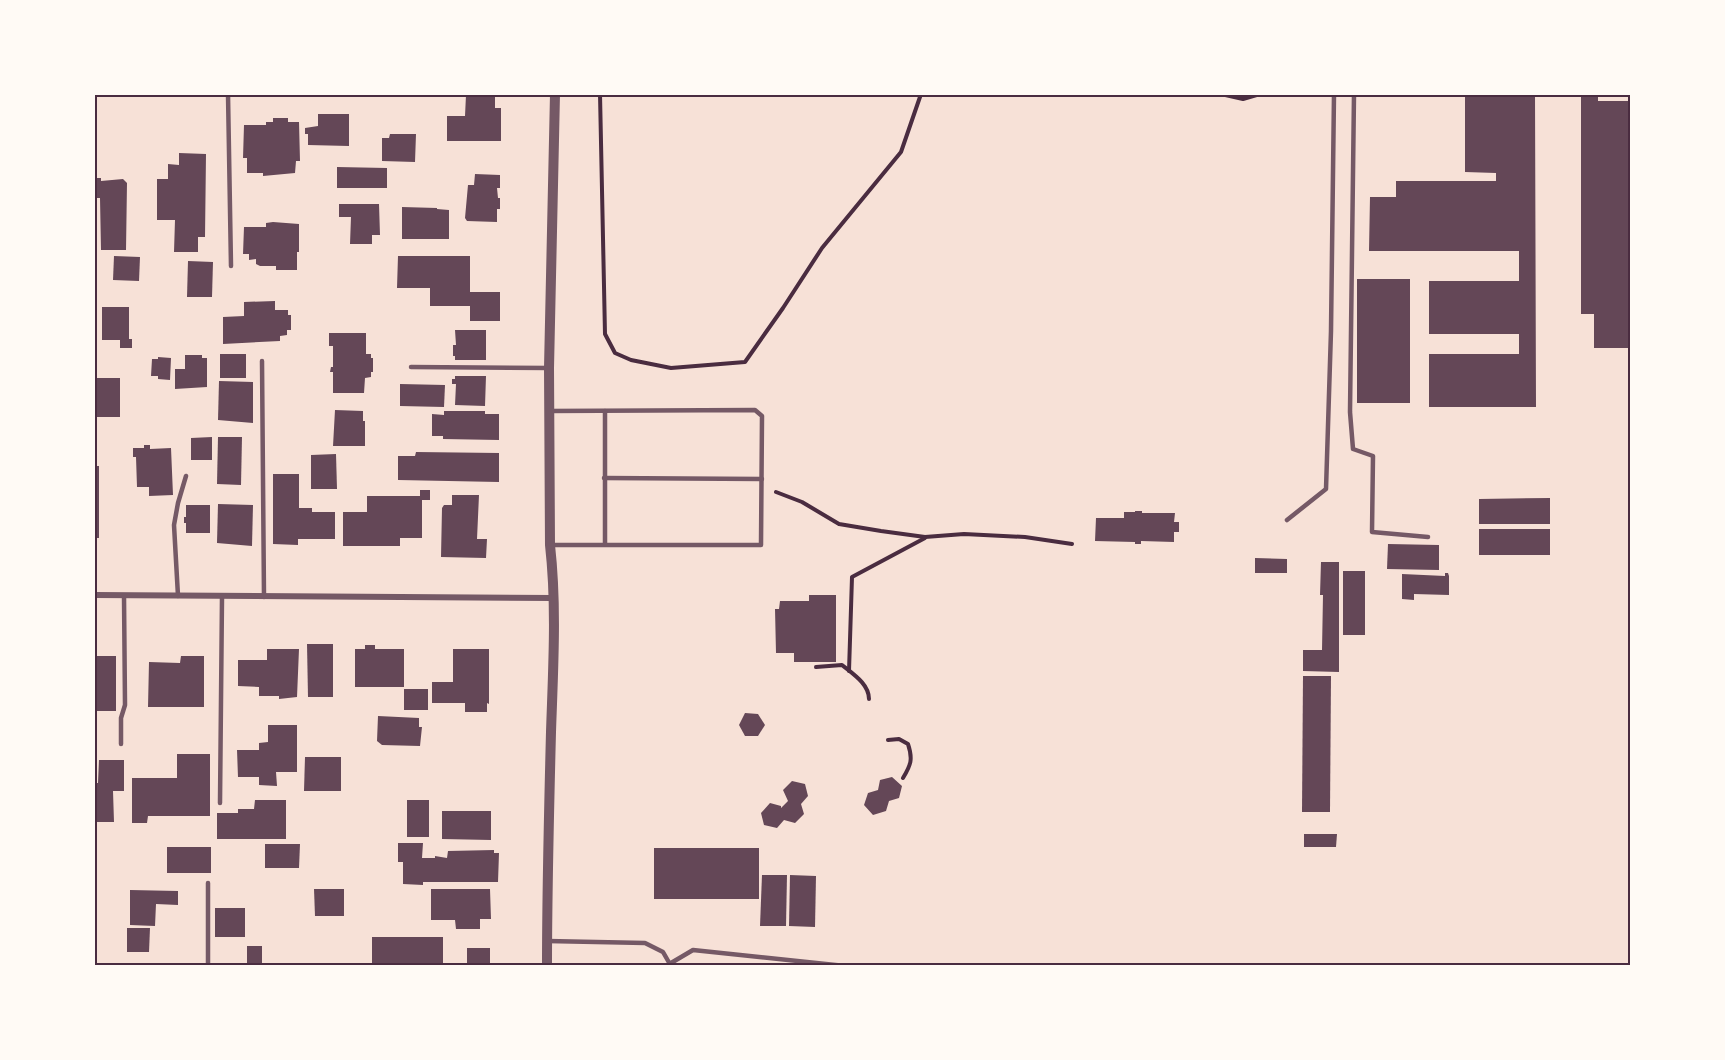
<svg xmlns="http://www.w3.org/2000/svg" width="1725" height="1060" viewBox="0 0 1725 1060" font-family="'Fira Sans',sans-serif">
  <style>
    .building { fill: #644757 }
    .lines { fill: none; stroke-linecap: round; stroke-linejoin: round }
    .path { stroke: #4a2c40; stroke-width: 4 }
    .service { stroke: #755966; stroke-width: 4.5 }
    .minor { stroke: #755966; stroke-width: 6 }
    .tertiary { stroke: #755966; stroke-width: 10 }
    .neatline { fill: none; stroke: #4a2c40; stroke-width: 2 }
  </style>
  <rect width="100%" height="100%" fill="#f7e1d7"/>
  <g class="building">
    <path d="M1465,94H1535L1536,407H1429V354H1519V334H1429V281H1519V251H1369L1370,197H1396V181H1496V173L1465,172Z"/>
    <path d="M1581,94H1598V101H1630V348H1594V314H1581Z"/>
    <path d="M466,95L495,96V108H501V141H447V116H465Z"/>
    <path d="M318,114H349V146L308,145V134H305V128L318,126Z"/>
    <path d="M273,118H288V122H299L300,161H296L295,173L263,176V173H247V158H243L244,125H266V122H273Z"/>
    <path d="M390,134H416L415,162L382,161V138H389Z"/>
    <path d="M179,153L206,154L205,237H198V252H174L175,220H157V179H168V164L179,165Z"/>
    <path d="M337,167L387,168V188H337Z"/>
    <path d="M475,174L500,175V188H497L498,198H500V209H497V222L467,221L465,218L468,185H474Z"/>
    <path d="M94,178H101V181L123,179L127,183L126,250H101L100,198H94Z"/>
    <path d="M339,204H379L380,235H372V244H350L351,217H339Z"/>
    <path d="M402,207L437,208V209L449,210V239H402Z"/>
    <path d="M273,222L299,224V252H297V270H276V266H260L256,264V259L249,260V254H243L244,227H266V223Z"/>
    <path d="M114,256L140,257L139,281L113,280Z"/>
    <path d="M398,256H470V292H500V321H470V306H430V288H397Z"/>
    <path d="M188,261L213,262L212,297H187Z"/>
    <rect x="1357" y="279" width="53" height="124"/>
    <path d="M275,301V310H288V315H291V330H287V335L280,336V341L223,344V317L244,316V302Z"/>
    <path d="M102,307H129V339H132V348H120V340H102Z"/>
    <path d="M455,330H486V360H455V356H453V345H456Z"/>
    <path d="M329,333H366V354H371V358H373V372H371V377L365,378L364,393H333V372H330L331,367H333V346H329Z"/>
    <rect x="220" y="354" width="26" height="24"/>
    <path d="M185,355H202V358H207V387L175,389V369H185Z"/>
    <path d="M158,357L171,358L170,380L158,379V376H151L152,359H158Z"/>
    <path d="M455,376H486L485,406L455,405L456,384H452V379H455Z"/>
    <rect x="94" y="378" width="26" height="39"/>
    <path d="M219,381L253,382V423L218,420Z"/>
    <path d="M400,384L445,385L444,407L400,406Z"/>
    <path d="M335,410L363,411V421H365V446H333Z"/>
    <path d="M444,411H485V414H499V440L443,439V436H432V414L444,415Z"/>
    <path d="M212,437V460H191V438Z"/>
    <path d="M218,437H242L241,485L217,484Z"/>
    <path d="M144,445H150V449L171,448L173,495L149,496V487H137L136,457H133V448H144Z"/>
    <path d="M416,452L499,453V482L398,480V456H415Z"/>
    <path d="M336,454L337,489H311V455Z"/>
    <rect x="94" y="466" width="5" height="72"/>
    <path d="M273,474H299V508H312V512H335V539H298V545L273,544Z"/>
    <path d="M420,490H430V500H422V538H400V546H343V512H367V496H420Z"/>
    <path d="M452,495H479L477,539H487L486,558L441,557L442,508L444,505H452Z"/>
    <path d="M1550,498V524H1479V499Z"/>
    <path d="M218,504L253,505L252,546L217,543Z"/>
    <path d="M186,505H210V533H186V523H184V517H186Z"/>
    <path d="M1135,511H1142V513H1175L1174,522H1179V532H1174V542L1141,541V544H1135V542L1095,541L1096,518H1124V512H1135Z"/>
    <rect x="1479" y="529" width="71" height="26"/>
    <path d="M1388,544L1439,545V570L1387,569Z"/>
    <path d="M1255,558L1287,559V573H1255Z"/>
    <path d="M1321,562H1339V672L1303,671V650H1322L1323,595H1320Z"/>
    <rect x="1343" y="571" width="22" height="64"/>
    <path d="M1445,573H1448L1449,576V595L1414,594V600L1402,599V574L1445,576Z"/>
    <path d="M809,595H836V662H794V653H776L775,609H779L780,601H809Z"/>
    <path d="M307,644H333V697H308Z"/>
    <path d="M365,645H375V649H404V687H355V649H365Z"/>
    <path d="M267,649H299L297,697L279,699V696H259V687L238,686V660H267Z"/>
    <path d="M453,649H489V704L487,703V712H465V703H432V682H453Z"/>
    <rect x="94" y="656" width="22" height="55"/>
    <path d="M181,656H204V707H148L149,662L180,663Z"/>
    <path d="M1303,676H1331L1330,812H1302Z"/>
    <rect x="404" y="689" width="24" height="21"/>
    <path d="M745,713L758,714L765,725L758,736H745L739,725Z"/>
    <path d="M378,716L419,718V727H422L420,746L382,745L377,741Z"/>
    <path d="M268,725H297V772H276L277,786L259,785V777H238L237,750H259V743L268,742Z"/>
    <path d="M177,754H210V816H148L147,823H132V778H177Z"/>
    <path d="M305,757H341V791H304Z"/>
    <path d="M99,760H124V791H113L114,822H94V783H98Z"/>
    <path d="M892,777L902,786L899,798L889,801L886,811L873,815L864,805L868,793L878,790L880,780Z"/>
    <path d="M792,781L805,784L808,796L801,804L804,814L795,823L784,820L777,828L764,825L761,813L770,803L781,806V808L788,801L783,790Z"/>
    <path d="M255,800H286V839H217V813H238V809H254Z"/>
    <rect x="407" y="800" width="22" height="37"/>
    <path d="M442,811H491V840L442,839Z"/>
    <path d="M1304,834H1337L1336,847H1304Z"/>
    <path d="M398,843H423L422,858H435V856L447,858L448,851L494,850V853H499L498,882H423V885L403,884V862H398Z"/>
    <path d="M265,844H300L299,868H265Z"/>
    <rect x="167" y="847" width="44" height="26"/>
    <rect x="654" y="848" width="105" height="51"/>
    <path d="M762,875H787L786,926H760Z"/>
    <path d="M790,875L816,876L815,927L789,926Z"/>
    <path d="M314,889H344V916H315Z"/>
    <path d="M431,889H490L491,919H480V929H456L455,920H431Z"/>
    <path d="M130,890L178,891V905L156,904L155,926L130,925Z"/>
    <rect x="215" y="908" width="30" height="29"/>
    <path d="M127,928H150L149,952H127Z"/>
    <rect x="372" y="937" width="71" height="29"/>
    <rect x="247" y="946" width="15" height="20"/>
    <rect x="467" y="948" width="23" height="18"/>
    <rect x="145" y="963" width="36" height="3"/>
  </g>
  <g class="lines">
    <g class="path">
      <path d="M600,94L605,334L615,353L631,360L671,368L745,362L783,308L822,248L901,152L921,94"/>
      <path d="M1221,94L1243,99L1260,94"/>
      <path d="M776,492L802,502L839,524L881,531L925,537L964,534L1025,537L1072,544"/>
      <path d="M816,667L842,665C853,674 869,684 869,699"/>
      <path d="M849,671L852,577L925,538"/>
      <path d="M888,740L899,739L908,744C913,759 911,765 903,778"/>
    </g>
    <g class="service">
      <path d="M228,94L231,266"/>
      <path d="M1354,94L1350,412L1353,449L1373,456L1372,532L1428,537"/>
      <path d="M262,361L264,597"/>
      <path d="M411,367L549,368"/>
      <path d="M549,411L755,410L762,416L761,545H550"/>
      <path d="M604,478L762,479"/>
      <path d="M1287,520L1326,489L1331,331L1334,94"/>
      <path d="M605,544V411"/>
      <path d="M178,596L174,525L178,503L186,476"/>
      <path d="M121,744V718L125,705L124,596"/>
      <path d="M220,803L222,597"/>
      <path d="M208,883V966"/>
      <path d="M547,941L645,943L663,952L671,966"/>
      <path d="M671,963L693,950L845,966"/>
    </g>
    <path class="minor" d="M94,595L553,598"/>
    <path class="tertiary" d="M547,966C547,888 549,810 551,732C553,670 557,607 550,545L549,368L555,94"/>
  </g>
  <rect width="1725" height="1060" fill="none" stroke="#fffaf5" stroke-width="192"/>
  <rect x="96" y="96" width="1533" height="868" class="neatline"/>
</svg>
